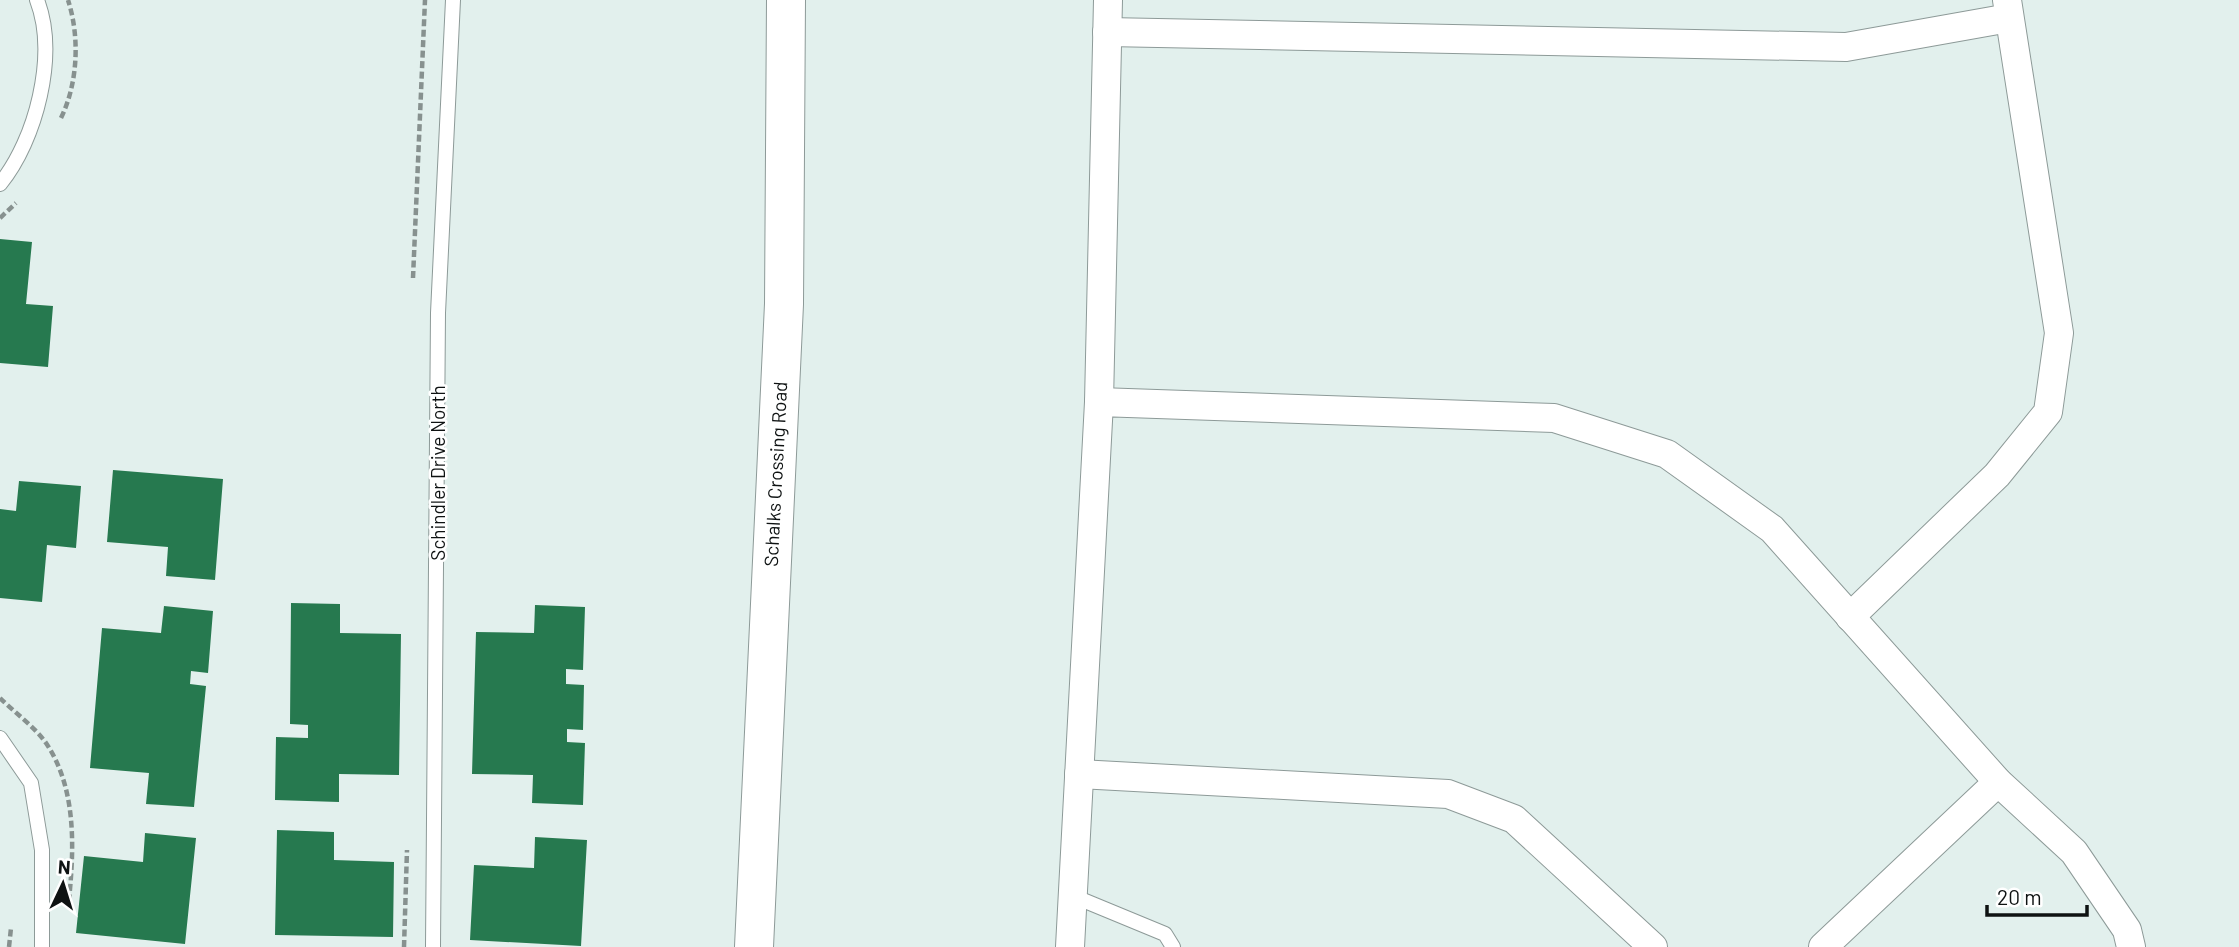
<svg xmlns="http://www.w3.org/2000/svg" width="2239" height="947" viewBox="0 0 2239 947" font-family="Barlow,sans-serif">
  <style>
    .building { fill: #26794f }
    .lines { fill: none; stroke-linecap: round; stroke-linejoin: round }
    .lane-casing { stroke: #8d9a98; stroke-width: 16 }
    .street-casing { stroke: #8d9a98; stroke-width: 30 }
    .secondary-casing { stroke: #8d9a98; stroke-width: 40 }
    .path { stroke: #87918f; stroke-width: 4.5; stroke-dasharray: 7 3.5; stroke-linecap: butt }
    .lane { stroke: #fff; stroke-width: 14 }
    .street { stroke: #fff; stroke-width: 28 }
    .secondary { stroke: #fff; stroke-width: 38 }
    .labels { text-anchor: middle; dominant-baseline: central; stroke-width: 5; stroke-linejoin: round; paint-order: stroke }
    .street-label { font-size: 19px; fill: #0e1212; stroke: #fff }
  </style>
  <rect width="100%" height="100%" fill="#e2f0ed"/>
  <g class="building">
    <path d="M0,239L32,242L26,304L53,306L48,367L0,363Z"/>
    <path d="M113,470L223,479L215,580L166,576L168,547L107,542Z"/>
    <path d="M19,481L81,486L76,548L47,545L42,602L0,598V509L16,511Z"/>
    <path d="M291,603L340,604V633L401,634L399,775L339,774V802L275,800L276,737L308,738V725L290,724Z"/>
    <path d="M535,605L585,607L583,670L566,669V684L584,685L583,730L567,729V742L585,743L583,805L532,803L533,775L472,774L476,632L534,633Z"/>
    <path d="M164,606L213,611L208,673L191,671L190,684L206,686L194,807L146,804L149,773L90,768L102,628L161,633Z"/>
    <path d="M277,830L334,832V860L394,862L393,937L275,935Z"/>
    <path d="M145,833L196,838L185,944L76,933L84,856L143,862Z"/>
    <path d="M535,837L587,840L581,946L470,940L474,865L534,868Z"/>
  </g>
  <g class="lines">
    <g class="lane-casing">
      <g id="lane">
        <path d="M0,184C36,140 58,55 37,0"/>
        <path d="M0,738L31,783L42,850V947"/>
        <path d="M1073,896L1165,934L1173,947"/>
        <path d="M433,947L438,313L453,0"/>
      </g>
    </g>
    <g class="street-casing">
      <g id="street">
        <path d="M1107,32L1846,47L2009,18"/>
        <path d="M1099,402L1108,0"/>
        <path d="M1850,617L1997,475L2048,412L2059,333L2007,0"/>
        <path d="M1079,774L1448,794L1514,819L1653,947"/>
        <path d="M1070,947L1099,402L1554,418L1667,454L1772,529L1998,782L2074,852L2127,930L2131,947"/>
        <path d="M1823,947L1998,782"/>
      </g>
    </g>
    <g class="secondary-casing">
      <path id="secondary" d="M754,947L784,304L786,0"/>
    </g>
    <g class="path">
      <path d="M61,118C78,83 80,37 68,0"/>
      <path d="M0,218L16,203"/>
      <path d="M413,278L425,0"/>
      <path d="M0,698C14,712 35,727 46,743C77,789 74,849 69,900"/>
      <path d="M9,947L11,928"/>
      <path d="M404,947L407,850"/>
    </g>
    <use href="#lane" class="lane"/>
    <use href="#street" class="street"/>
    <use href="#secondary" class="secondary"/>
  </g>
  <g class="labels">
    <g class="street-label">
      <text transform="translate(437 473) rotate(-90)">Schindler Drive North</text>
      <text transform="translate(775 474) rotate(-87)">Schalks Crossing Road</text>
    </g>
  </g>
  <g transform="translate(63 884) rotate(4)" stroke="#ffffff" stroke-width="5" paint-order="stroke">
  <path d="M0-5L12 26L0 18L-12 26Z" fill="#0e1212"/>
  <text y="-10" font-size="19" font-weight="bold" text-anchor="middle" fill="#0e1212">N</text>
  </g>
  <path d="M1987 905v10h100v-10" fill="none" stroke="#0e1212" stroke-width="3.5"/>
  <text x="1997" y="905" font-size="21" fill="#0e1212" stroke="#ffffff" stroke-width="5" paint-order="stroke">20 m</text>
</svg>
